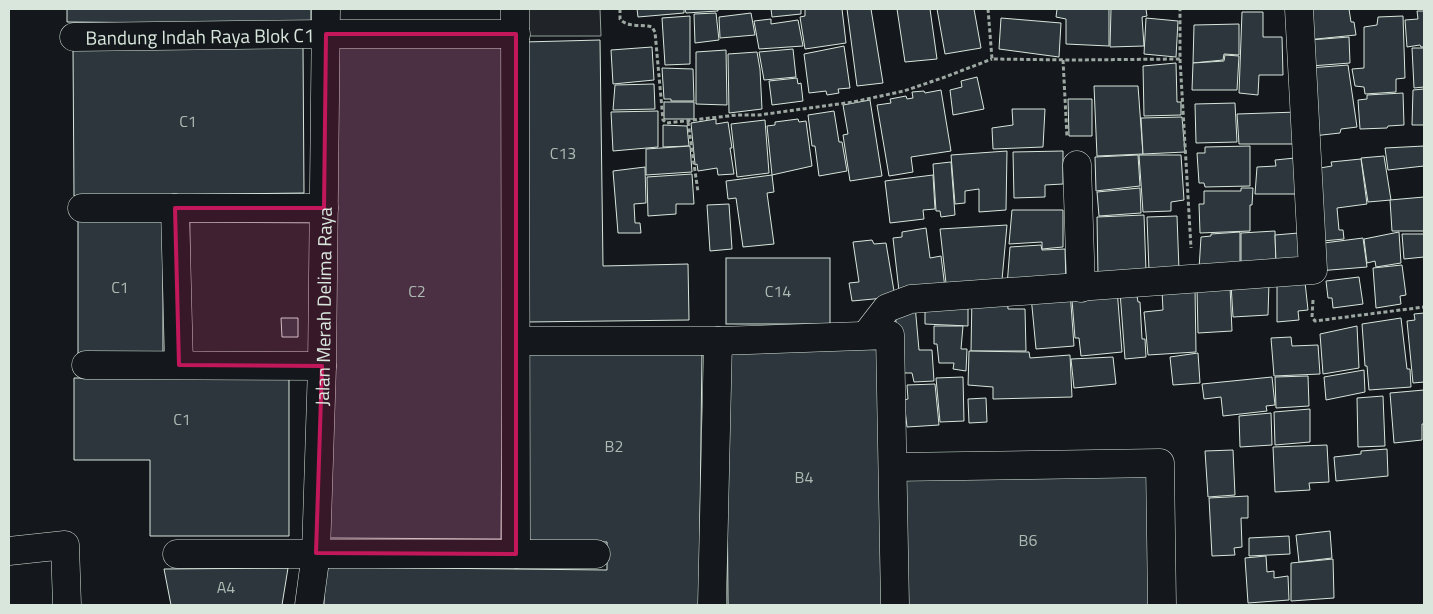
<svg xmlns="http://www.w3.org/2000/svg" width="1433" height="614" viewBox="0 0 1433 614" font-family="'Titillium Web',sans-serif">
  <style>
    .green { fill: #202428; stroke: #939e99 }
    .building { fill: #2c363c; stroke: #d8e6dc }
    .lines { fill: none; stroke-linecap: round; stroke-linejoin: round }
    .minor-casing { stroke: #d8e6dc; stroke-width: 29 }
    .path { stroke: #9da8a2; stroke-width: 3; stroke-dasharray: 4 2.5; stroke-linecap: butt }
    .minor { stroke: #14181c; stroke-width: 28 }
    .marked { fill: #c2185b; fill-opacity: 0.2; stroke: #c2185b; stroke-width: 4; stroke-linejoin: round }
    .labels { text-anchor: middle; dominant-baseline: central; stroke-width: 4; stroke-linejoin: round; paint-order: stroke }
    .number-label { font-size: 16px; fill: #adbab4 }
    .street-label { font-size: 19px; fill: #d8e6dc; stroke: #14181c }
  </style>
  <rect width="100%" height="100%" fill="#14181c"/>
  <g class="green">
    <path d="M525,9H600L601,36H526Z"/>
    <path d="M190,222L313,223L312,356H189Z"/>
  </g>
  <g class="building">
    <path d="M67,9H311V24L67,22Z"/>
    <path d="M637,9H684V13L638,17Z"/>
    <path d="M685,9H718V11L686,13Z"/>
    <path d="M771,9H801V14L772,17Z"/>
    <path d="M805,9H842L846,43L805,49L800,17L805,16Z"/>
    <path d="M847,9H871L883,83L857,86Z"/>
    <path d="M897,9H930L937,59L905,62Z"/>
    <path d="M937,9H974L981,48L945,54Z"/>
    <path d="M1057,9H1109V46L1066,44V19L1056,17Z"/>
    <path d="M1111,9H1146L1147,16L1142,17L1144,46L1110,47Z"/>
    <path d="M1306,9H1349L1351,22H1354L1356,35L1306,40Z"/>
    <path d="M1417,11H1424V47H1421L1420,45L1407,47L1405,20L1418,19Z"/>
    <path d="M1242,12H1263V37H1282L1283,75H1259L1258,95L1239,93Z"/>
    <path d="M716,13L719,40L695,43L694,14Z"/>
    <path d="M751,13L755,35L720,38L719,17Z"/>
    <path d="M690,16V64L665,65L662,18Z"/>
    <path d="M1403,16L1405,78L1396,79V92L1365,94L1364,87L1355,86L1352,69L1364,68V27L1377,25L1378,17Z"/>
    <path d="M1001,18L1061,23L1059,57L999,49Z"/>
    <path d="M1146,18L1178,21L1176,57L1144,54Z"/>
    <path d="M771,19V24L798,20L803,46L759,49L754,21Z"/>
    <path d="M1239,24V55L1224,54L1223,60L1193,63L1194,25Z"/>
    <path d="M1349,37L1350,63L1311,66L1310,40Z"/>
    <path d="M600,40L603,266L688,264L689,320L527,322L524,42Z"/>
    <path d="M333,43L505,44L501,539L329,538Z"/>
    <path d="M844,46L850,88L838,89L839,93L827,95L826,91L809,93L804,54Z"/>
    <path d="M303,47L304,193L74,196L73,49Z"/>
    <path d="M652,47L654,80L613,84L611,50Z"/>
    <path d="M1412,48H1424V87L1414,88Z"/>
    <path d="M793,49L796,77L764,80L759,52Z"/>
    <path d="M726,50L727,105L696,104V52Z"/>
    <path d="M757,52L760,69L762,109L729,113L728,54Z"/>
    <path d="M1225,55L1239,56L1237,90H1192L1193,63L1224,61Z"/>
    <path d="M1176,63L1177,102H1181V115L1144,116L1143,66Z"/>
    <path d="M1348,65L1357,127L1341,129L1340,133L1313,136L1309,68Z"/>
    <path d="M662,68L693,69L694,101H671V99H664Z"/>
    <path d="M977,77L984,109L953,115L950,90L962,87L961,81Z"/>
    <path d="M797,78L798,84L801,83L803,101L772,105L769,81Z"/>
    <path d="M654,84L655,109L613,110L615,85Z"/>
    <path d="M1094,86H1138L1143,154L1097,156Z"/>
    <path d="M1424,89V125H1412L1413,90Z"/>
    <path d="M941,90L951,151L911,157L913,172L889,176L877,105L891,103L890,99L906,96L907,99L913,98L912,92L924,91L925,93Z"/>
    <path d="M1403,93L1404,125L1388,126L1387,128L1360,129L1358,100L1367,99V95Z"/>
    <path d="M1068,99H1092V136H1069Z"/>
    <path d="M870,100L882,176L850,181L843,135L848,134L843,105Z"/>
    <rect x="664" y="102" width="30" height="17"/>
    <path d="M1235,103L1237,142L1196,143L1195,104Z"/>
    <path d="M1012,109H1045L1043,147L993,149L992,128L1013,125Z"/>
    <path d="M658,111V147L613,151L611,112Z"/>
    <path d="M834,111L839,142H842L847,171L819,176L815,146H812L808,115Z"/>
    <path d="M1298,112L1295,144H1239L1237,114Z"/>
    <path d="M1182,117L1185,152L1143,154L1141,118Z"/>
    <path d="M716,119V124L728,122L732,148H730L734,174L718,175L717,168L698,171L697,164L695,165L691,123Z"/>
    <path d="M798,119L799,122L806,121L812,166L772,175L767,126L775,125V122Z"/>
    <path d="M765,120L769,173L737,177L731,124Z"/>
    <path d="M663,125L687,126L689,146L663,147Z"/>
    <path d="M690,146L692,172L646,175V149Z"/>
    <path d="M1250,146V186L1205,187L1204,183H1199L1197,153H1205V147Z"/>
    <path d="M1424,146V166L1388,170L1385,148Z"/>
    <path d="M1007,151L1006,210L979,212V189L965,191V203L955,204L951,155Z"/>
    <path d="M1063,151V184L1045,185V197L1014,198L1013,152Z"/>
    <path d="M1138,155L1140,186L1096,191L1095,157Z"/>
    <path d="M1139,155H1181L1184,200L1171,202V211L1143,212Z"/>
    <path d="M1384,156L1391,200L1368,202L1361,158Z"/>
    <path d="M1295,158L1305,194H1255L1257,167L1276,166L1275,160Z"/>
    <path d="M1361,159L1367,204L1337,208L1339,230H1343L1344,239L1323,241L1320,168L1332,166L1331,162Z"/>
    <path d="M951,162L955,215L941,217L940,211H936L933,164Z"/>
    <path d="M645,167L646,203L634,204L635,223H640L641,233H618L613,171Z"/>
    <path d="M692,174L694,204H676V214L648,216L647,177Z"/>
    <path d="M772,175L774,192L767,193L774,244L743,247L736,198L728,199L726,181Z"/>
    <path d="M933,175L935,209L923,210L924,219L890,223L885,181Z"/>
    <path d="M1140,188L1141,213L1099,216L1097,192Z"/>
    <path d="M1241,188H1253L1252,205H1250V231L1200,233L1199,204H1204V191H1241Z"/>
    <path d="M1424,197V231H1392L1390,200Z"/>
    <path d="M729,204L732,249L710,251L707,205Z"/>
    <path d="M1012,210H1063V247L1042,249V242L1009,244Z"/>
    <path d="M1144,215L1146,271L1098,276L1097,217Z"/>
    <path d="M1177,216L1179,270L1149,271L1147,217Z"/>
    <rect x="78" y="220" width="85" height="135"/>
    <path d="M1007,225L1002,280L946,283L940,229Z"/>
    <path d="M926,228L930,258L941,256L945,288L899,291L893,238L902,237V232Z"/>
    <path d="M1275,231L1276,268H1241V233Z"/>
    <path d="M1240,232V269H1199L1201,237L1211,236V234Z"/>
    <path d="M1310,232L1312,261L1276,262L1275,235Z"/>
    <path d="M1399,232L1401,263L1376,267L1375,261L1367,263L1364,239Z"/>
    <path d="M1402,234H1424V259V257L1404,259Z"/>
    <path d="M1363,238L1367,267L1318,271L1316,244Z"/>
    <path d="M872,240L874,244L886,243L895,297L852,301L849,283L859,282L853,242Z"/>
    <path d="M1041,245L1042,250L1065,249L1066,283L1007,286L1010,247Z"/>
    <rect x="726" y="258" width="104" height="66"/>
    <path d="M1402,265L1406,295L1400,296L1401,304L1376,308L1373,268Z"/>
    <path d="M1359,277L1363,304L1333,308L1332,298H1328L1326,281Z"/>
    <path d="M1269,282L1268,315L1233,317L1231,284Z"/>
    <path d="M1305,282L1308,310L1298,311L1299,320L1277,322V286Z"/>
    <path d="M1230,286L1232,331L1198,333L1197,288Z"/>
    <path d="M1195,288L1196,352L1148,355L1144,312L1163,310L1162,291Z"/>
    <path d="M1117,289L1122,352L1081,356L1079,338H1075L1072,300Z"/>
    <path d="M1136,290L1138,302H1140L1142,339H1145L1146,357L1125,359L1120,292Z"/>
    <path d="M1070,291L1074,346L1036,349L1031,296Z"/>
    <path d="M1007,293L1008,309H1025L1026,351H971L972,295Z"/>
    <path d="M925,299H968V326L925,324Z"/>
    <path d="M915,305L919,350H932L934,381L914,382L912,373H903L894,307Z"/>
    <path d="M1424,313V382L1413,383L1407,321L1415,320L1414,314Z"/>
    <path d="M281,318H298V337H282Z"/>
    <path d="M1401,318L1407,369H1410L1411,387L1369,390L1367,366H1365L1362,324Z"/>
    <path d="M934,326H963L961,349H967L966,371L953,369L954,363H939L937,344H934Z"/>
    <path d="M1357,326L1359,368L1323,374L1320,334Z"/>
    <path d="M1291,337L1292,346L1318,345L1320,374L1274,376L1271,338Z"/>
    <path d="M881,347L883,605H728L726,348Z"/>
    <path d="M529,349L702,351L699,605H324V567L607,570V542L527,541Z"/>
    <path d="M969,351L1029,352L1030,358L1070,355L1072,397L993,399V387L968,385Z"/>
    <path d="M1198,353L1200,383L1173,385L1170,357Z"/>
    <path d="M1113,357L1116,384L1074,388L1071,359Z"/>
    <path d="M1364,370L1365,392L1326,400L1324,377Z"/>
    <path d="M1308,376L1309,406L1276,408L1275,377Z"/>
    <path d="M963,377L964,421L940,422L936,378Z"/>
    <path d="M1272,377L1275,405L1266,406L1267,411L1223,416L1221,397L1204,399L1202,384Z"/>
    <path d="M74,378H289V536H150V460H74Z"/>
    <path d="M935,384L939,425L907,427L904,400L908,399L907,385Z"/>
    <path d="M1424,390V424H1422V440L1394,443L1390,393Z"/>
    <path d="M1383,396L1385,446L1358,447L1357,398Z"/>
    <path d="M986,398L987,422L969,423L968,399Z"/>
    <path d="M1310,409V442L1275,445L1274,412Z"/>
    <path d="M1271,413L1272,445L1240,447L1239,416Z"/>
    <path d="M1327,445L1329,482L1309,483L1310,490L1275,492L1273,447Z"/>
    <path d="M1387,449L1388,476L1336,481L1334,457L1361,454V451Z"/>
    <path d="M1233,450L1235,495L1208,497L1205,451Z"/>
    <path d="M1150,471L1152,605H906L905,474Z"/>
    <path d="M1248,496V518H1241L1242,547L1234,548L1235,555L1212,556L1209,498Z"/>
    <path d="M1330,531L1332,558L1299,562L1296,535Z"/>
    <path d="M1289,536L1290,554L1249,556V538Z"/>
    <path d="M1266,556L1267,572L1274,571V578L1288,576L1289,600L1248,603L1245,558Z"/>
    <path d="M1333,559L1334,598L1291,601V563Z"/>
    <path d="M288,568L282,605H171L164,569Z"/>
  </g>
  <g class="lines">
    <g class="minor-casing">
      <g id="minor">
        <path d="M515,9L516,554"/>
        <path id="s1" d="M74,37L326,34H516"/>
        <path d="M1077,165L1081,288"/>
        <path d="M82,208H324"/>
        <path d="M175,208L179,365"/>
        <path d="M866,335L887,308L911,299L1313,270L1299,9"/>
        <path d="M516,341H718L890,335L895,605"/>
        <path d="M86,365L322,366"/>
        <path d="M893,467L1160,463L1162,605"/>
        <path d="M9,551L65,545L67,605"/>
        <path d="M177,554H596"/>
        <path id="s2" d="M309,605L316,553L322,366L326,9"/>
        <path d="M712,605L718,341"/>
      </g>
    </g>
    <g class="path">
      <path d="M620,9V19C628,28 641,24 652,27L655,32L663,120L667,123L737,115H759L853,102L904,91L945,77L992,59"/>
      <path d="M988,9L992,59L1074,60L1180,59V9"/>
      <path d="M1180,59L1191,248"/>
      <path d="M1063,60L1067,137"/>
      <path d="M688,122L698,192"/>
      <path d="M1313,300L1312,317L1315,321L1424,307"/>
    </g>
    <use href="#minor" class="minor"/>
  </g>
  <path class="marked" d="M326,34H516V554L316,553L322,366L179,365L175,208H324Z"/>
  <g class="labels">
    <g class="number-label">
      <text x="188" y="121">C1</text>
      <text x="563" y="153">C13</text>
      <text x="120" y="287">C1</text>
      <text x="417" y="291">C2</text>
      <text x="778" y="291">C14</text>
      <text x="182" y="419">C1</text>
      <text x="614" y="446">B2</text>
      <text x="804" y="477">B4</text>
      <text x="1028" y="540">B6</text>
      <text x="226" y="587">A4</text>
    </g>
    <g class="street-label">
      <text stroke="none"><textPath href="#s1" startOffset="126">Bandung Indah Raya Blok C1</textPath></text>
      <text stroke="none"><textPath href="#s2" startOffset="299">Jalan Merah Delima Raya</textPath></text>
    </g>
  </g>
  <rect width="1433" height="614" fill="none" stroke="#d8e6dc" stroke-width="20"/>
</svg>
